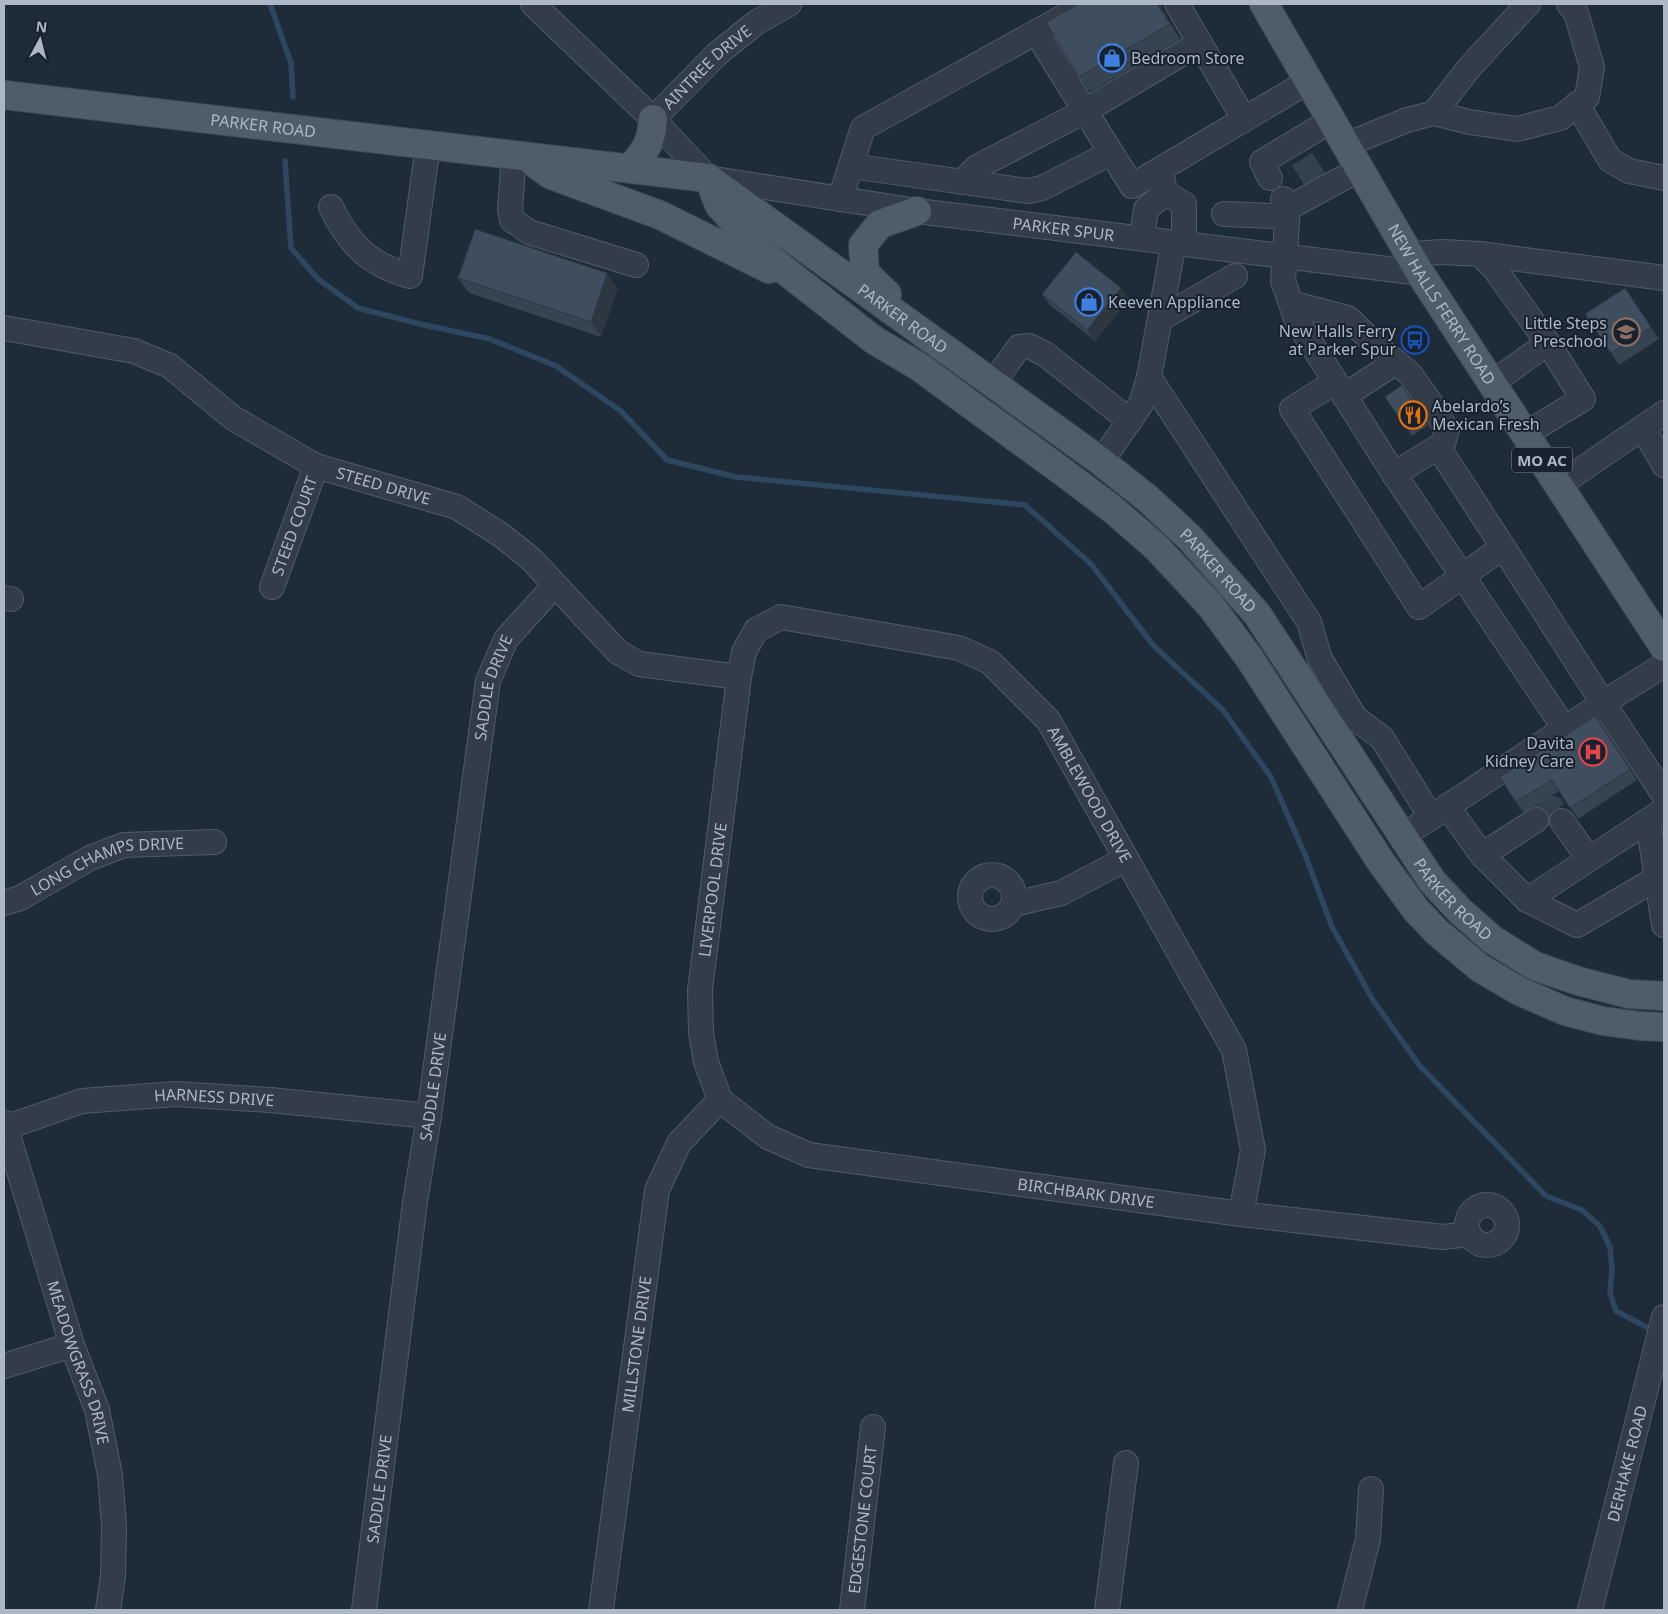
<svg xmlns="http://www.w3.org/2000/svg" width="1668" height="1614" viewBox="0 0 1668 1614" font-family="'Noto Sans',sans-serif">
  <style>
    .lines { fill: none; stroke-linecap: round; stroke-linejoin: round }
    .stream { stroke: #2e4760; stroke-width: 5.5 }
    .minor-tunnel { stroke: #33414e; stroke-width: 24; stroke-dasharray: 24 12; stroke-linecap: butt }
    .minor-casing { stroke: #4f5b67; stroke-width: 26 }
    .major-casing { stroke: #3e4956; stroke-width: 30 }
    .minor { stroke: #323d49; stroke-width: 24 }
    .major { stroke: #4f5d6a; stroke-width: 28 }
    .wall { fill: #364351 }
    .shaded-wall { fill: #2c3742 }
    .building { fill: #3f4e5e; stroke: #2c3742 }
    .labels { text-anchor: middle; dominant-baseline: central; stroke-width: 4; stroke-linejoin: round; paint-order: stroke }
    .shield { fill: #17222e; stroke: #7f8b98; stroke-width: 1 }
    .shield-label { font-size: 15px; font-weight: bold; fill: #acb8c6 }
    .poi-label { font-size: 16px; fill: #acb8c6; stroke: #17222e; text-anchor: start }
    .street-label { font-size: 16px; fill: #acb8c6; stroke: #17222e }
  </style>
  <rect width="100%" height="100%" fill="#1e2c39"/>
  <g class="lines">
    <g class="stream">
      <path d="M270,4L291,63L293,97"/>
      <path d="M285,161L291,248L318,279L358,308L420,324L490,339L556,366L621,411L667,460L736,477L1025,505L1091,564L1153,645L1223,710L1271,777L1306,857L1332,927L1373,1000L1420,1066L1546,1196L1582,1210L1600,1226L1610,1247L1612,1270L1610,1293L1616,1311L1656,1332"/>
    </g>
    <g class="minor-tunnel">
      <path d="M1302,159L1316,181"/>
      <path d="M1536,820L1553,808L1562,821"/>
    </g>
    <g class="minor-casing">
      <g id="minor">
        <path id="s1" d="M533,4L653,119L708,178L917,211L1420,273"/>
        <path d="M1177,4L1244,119"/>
        <path d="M1036,32L1132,186L1309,81"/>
        <path d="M1577,104L1610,160L1629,171L1664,178"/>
        <path d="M1434,113L1469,68L1528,4"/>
        <path id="s2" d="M653,119L717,54L757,22L789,4"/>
        <path d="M1346,145L1407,120L1434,113L1469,122L1517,129L1560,118L1587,97L1592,67L1576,13L1569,4"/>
        <path d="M514,155L510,209L512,220L529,232L636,265"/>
        <path d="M851,166L1028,191L1042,188L1111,153"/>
        <path d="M1161,169L1165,193L1184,204V244"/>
        <path d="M1360,169L1288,208L1283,281L1297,321L1394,474L1565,729"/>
        <path d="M1270,178L1262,162L1332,120"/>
        <path d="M962,182L977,167L1085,111L1200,43"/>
        <path d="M840,199L863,128L1087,4"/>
        <path d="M331,207C349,245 370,265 410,276L428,145"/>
        <path d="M1224,214L1274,216L1288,208L1283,199"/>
        <path d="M1142,238L1146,209L1165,193"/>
        <path d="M1174,242L1149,377L1309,622L1320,659L1355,718L1382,738L1431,817"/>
        <path d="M1410,254L1443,252L1480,254L1494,268L1548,343"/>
        <path d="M1480,254L1664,278"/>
        <path d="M1291,303L1348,318L1380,349L1410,374L1433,406L1447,430L1443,444L1394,474"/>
        <path d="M1160,319L1235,276"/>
        <path id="s3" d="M4,328L134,351L170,366L233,418L316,466L457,507L501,535L531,559L618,652L639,664L739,677"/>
        <path d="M1335,382L1292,409L1419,607L1503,547L1603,703L1403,836"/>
        <path d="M1492,383L1548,343L1583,399L1525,434"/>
        <path d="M1344,396L1396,362"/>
        <path d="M975,408L1019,347L1029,346L1045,354L1130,421"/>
        <path d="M1643,428L1664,465"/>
        <path d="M1446,459L1503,547"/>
        <path d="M1101,462L1141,404L1149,377"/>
        <path d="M1559,485L1664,413"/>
        <path id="s4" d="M272,587L316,466"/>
        <path d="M4,598L11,599"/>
        <path d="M1664,665L1603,703L1664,795"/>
        <path d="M1447,806L1482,855L1527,900L1577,925L1664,874"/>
        <path d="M1562,821L1589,859"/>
        <path d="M1648,821L1664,925"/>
        <path d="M1482,855L1536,820"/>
        <circle cx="992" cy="897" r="22"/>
        <path d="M1527,900L1664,810"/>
        <path id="s5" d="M4,903L20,898L90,858L124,845L214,842"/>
        <path d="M1013,904L1061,893L1126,859"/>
        <path id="s6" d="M720,1100L706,1062L701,1032L700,990L739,677L744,652L756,630L781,617L959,648L990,662L1048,720L1234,1050L1253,1150L1241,1214"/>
        <path id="s7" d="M720,1100L768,1137L809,1155L1241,1214L1443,1237L1469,1234"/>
        <path id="s8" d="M4,1122L72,1345L97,1410L110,1475L114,1526L113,1576L108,1610"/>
        <path id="s9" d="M4,1128L82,1101L176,1094L270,1100L429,1116"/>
        <circle cx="1487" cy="1225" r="20"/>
        <path d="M4,1366L72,1345"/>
        <path id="s10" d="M364,1610L415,1202L429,1116L488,681L506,639L555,585"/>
        <path id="s11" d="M601,1610L657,1190L679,1143L720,1100"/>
        <path id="s12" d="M852,1610L873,1427"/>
        <path d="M1107,1610L1126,1463"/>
        <path d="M1350,1610L1368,1539L1371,1489"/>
        <path id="s13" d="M1590,1610L1664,1317"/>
      </g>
    </g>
    <g class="major-casing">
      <g id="major">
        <path id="s14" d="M1264,4L1420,273L1664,647"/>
        <path id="s15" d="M4,95L708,178L1099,460L1147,498L1190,538L1257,614L1432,881L1460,911L1493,940L1535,966L1578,981L1629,994L1664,996"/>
        <path d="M533,162L551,175L660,215L769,269"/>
        <path d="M630,168C645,152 652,142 653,119"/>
        <path d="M711,184L719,205L754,244L774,262L874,340L918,366L1063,472L1111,508L1156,547L1211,606L1250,659L1381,862L1416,910L1437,932L1480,968L1519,991L1565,1011L1603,1021L1640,1026L1664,1027"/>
        <path d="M887,294L865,273L863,245L880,224L917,211"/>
      </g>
    </g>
    <use href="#minor" class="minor"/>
    <use href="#major" class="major"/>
  </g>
  <g class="wall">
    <path d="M1079,4H1159L1180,39L1090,92L1079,77Z"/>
    <path d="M458,278L618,288L601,337L469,293Z"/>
    <path d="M1121,288L1129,299L1095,341L1050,305L1042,294Z"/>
    <path d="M1625,288L1659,339L1619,365L1611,353Z"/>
    <path d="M1402,385L1428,425L1412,436L1385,397Z"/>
    <path d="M1595,716L1637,780L1578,819L1559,791L1535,806L1523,812L1515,801Z"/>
  </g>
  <g class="shaded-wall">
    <path d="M1157,4H1159L1180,39L1170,24Z"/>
    <path d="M607,273L618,288L601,337L591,322Z"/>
    <path d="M1121,288L1129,299L1095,341L1087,330Z"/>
  </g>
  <g class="building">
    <path d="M1079,4H1157L1170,24L1079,77L1046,22Z"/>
    <path d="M475,229L607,273L591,322L458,278Z"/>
    <path d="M1076,252L1121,288L1087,330L1042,294Z"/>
    <path d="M1625,288L1651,327L1611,353L1585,314Z"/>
    <path d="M1402,385L1420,413L1404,425L1385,397Z"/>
    <path d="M1595,716L1630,769L1570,808L1552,780L1527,795L1515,801L1500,777Z"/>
  </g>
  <defs>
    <g id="shop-ring" transform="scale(1.4375)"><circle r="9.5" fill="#17222e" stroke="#3f7fe0" stroke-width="1.5"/><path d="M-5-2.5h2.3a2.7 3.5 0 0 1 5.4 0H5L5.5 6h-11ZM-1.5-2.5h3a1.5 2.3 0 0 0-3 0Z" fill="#3f7fe0"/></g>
    <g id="school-ring" transform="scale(1.4375)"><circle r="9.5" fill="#17222e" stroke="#8d6e63" stroke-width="1.5"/><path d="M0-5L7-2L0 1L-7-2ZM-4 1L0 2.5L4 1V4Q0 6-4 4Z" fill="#8d6e63"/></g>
    <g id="bus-ring" transform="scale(1.4375)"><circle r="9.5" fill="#17222e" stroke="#1a4fb4" stroke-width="1.5"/><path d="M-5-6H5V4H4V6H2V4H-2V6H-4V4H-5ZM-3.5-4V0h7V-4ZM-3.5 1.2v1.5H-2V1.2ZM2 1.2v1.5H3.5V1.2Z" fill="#1a4fb4"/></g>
    <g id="restaurant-ring" transform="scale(1.4375)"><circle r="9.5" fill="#17222e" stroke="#e8710a" stroke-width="1.5"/><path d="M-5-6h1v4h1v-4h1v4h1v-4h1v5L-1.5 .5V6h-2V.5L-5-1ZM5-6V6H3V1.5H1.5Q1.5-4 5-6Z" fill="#e8710a"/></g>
    <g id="hospital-ring" transform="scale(1.4375)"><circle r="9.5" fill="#17222e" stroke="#e0444e" stroke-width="1.5"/><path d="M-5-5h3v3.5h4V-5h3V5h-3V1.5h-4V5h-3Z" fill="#e0444e"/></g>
  </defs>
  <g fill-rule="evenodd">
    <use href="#shop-ring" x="1112" y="58"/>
    <use href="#shop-ring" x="1089" y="302"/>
    <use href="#school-ring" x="1626" y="332"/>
    <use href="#bus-ring" x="1415" y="340"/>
    <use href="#restaurant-ring" x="1413" y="415"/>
    <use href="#hospital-ring" x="1593" y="752"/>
  </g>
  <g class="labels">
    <rect class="shield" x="1512" y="447.5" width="60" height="25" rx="4"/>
    <g class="shield-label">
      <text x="1542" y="460">MO AC</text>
    </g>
    <g class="poi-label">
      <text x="1131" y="58">Bedroom Store</text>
      <text x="1108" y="302">Keeven Appliance</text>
      <text x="1607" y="323" text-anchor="end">Little Steps<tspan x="1607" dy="18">Preschool</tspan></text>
      <text x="1396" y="331" text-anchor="end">New Halls Ferry<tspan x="1396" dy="18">at Parker Spur</tspan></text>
      <text x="1432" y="406">Abelardo’s<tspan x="1432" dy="18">Mexican Fresh</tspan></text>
      <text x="1574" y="743" text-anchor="end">Davita<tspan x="1574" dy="18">Kidney Care</tspan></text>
    </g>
    <g class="street-label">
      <text stroke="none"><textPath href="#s2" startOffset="75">AINTREE DRIVE</textPath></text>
      <text stroke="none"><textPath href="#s15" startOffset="261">PARKER ROAD</textPath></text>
      <text stroke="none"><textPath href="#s1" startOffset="606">PARKER SPUR</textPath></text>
      <text stroke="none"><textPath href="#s14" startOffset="349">NEW HALLS FERRY ROAD</textPath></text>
      <text stroke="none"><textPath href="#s15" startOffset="949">PARKER ROAD</textPath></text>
      <text stroke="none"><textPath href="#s3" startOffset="419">STEED DRIVE</textPath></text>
      <text stroke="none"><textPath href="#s4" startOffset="65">STEED COURT</textPath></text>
      <text stroke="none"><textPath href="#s15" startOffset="1354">PARKER ROAD</textPath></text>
      <text stroke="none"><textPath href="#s10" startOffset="932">SADDLE DRIVE</textPath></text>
      <text stroke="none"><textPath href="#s6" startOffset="889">AMBLEWOOD DRIVE</textPath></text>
      <text stroke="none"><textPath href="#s5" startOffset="112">LONG CHAMPS DRIVE</textPath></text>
      <text stroke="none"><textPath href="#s6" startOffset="214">LIVERPOOL DRIVE</textPath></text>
      <text stroke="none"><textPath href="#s15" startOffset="1759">PARKER ROAD</textPath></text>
      <text stroke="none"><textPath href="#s10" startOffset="528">SADDLE DRIVE</textPath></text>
      <text stroke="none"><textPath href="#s9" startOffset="215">HARNESS DRIVE</textPath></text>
      <text stroke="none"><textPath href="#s7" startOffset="385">BIRCHBARK DRIVE</textPath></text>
      <text stroke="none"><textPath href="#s11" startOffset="268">MILLSTONE DRIVE</textPath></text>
      <text stroke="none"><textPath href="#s8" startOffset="252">MEADOWGRASS DRIVE</textPath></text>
      <text stroke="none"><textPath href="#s13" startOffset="151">DERHAKE ROAD</textPath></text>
      <text stroke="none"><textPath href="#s10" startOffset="122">SADDLE DRIVE</textPath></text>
      <text stroke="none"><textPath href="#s12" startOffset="91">EDGESTONE COURT</textPath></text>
    </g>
  </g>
  <rect width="1668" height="1614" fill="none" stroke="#acb8c6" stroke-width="10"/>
  <g transform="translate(40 40) rotate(7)" stroke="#17222e" stroke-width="4" paint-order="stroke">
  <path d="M0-4L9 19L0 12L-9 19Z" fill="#acb8c6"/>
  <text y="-8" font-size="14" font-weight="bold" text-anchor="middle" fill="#acb8c6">N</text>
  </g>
</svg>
